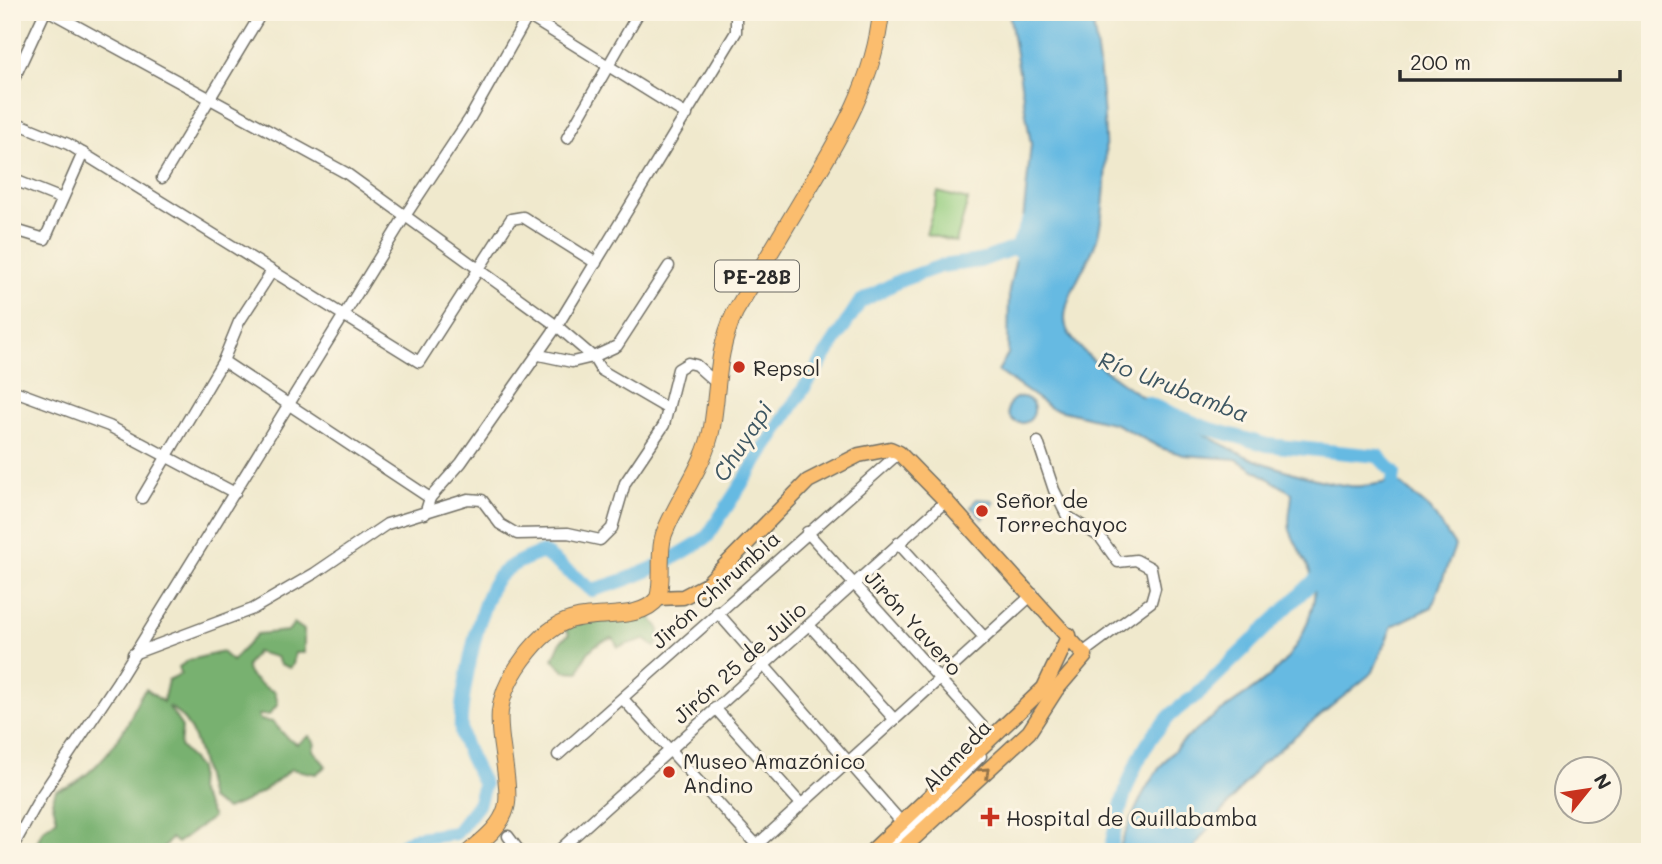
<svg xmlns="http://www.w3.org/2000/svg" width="1662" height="864" viewBox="0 0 1662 864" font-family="Mali,sans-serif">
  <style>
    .green { fill: #96ce81; stroke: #607c56; stroke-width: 2 }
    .forest { fill: #78b16f; stroke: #526e4d; stroke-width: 2 }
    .water { fill: #66bae2; stroke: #487286; stroke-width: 2 }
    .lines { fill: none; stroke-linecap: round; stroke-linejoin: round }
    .river { stroke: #66bae2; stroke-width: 14 }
    .minor-casing { stroke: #706e64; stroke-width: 13 }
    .major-casing { stroke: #706e64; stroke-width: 17 }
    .highway-casing { stroke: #706e64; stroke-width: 18 }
    .minor { stroke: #fff; stroke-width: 10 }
    .major { stroke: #fbbd6e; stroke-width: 14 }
    .highway { stroke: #fbbd6e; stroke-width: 16 }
    .oneway { stroke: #93744c }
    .poi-dot { fill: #c8321e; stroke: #fcf5e5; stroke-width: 2.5 }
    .labels { text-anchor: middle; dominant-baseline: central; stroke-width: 6; stroke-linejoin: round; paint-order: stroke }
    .shield { fill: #fcf5e5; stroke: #6a6863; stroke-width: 2 }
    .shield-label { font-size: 19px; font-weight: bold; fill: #2b2b2b }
    .poi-label { font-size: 21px; fill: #2b2b2b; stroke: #fcf5e5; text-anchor: start }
    .street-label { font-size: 21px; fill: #2b2b2b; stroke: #fcf5e5 }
    .water-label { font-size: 23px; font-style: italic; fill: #3d5662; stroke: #fcf5e5 }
  </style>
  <rect width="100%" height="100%" fill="#fcf5e5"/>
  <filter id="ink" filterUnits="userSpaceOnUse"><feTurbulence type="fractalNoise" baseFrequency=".0143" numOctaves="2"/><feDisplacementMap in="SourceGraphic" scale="14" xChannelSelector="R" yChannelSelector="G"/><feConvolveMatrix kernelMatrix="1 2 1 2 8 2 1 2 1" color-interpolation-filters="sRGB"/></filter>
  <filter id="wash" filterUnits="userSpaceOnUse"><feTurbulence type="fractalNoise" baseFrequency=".00686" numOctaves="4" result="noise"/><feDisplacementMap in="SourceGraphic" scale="28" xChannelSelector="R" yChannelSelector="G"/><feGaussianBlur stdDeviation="1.57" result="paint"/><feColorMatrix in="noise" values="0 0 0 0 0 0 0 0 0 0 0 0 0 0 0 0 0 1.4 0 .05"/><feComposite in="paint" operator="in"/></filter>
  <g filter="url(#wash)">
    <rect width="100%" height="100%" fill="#f0e9cd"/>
    <path class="green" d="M938,192L968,200L956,242L926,234Z"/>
    <g class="forest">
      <path d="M649,615L659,628V641L655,647L644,639L618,647L613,638C592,643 585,653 579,672L564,671L553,659L561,641L569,634L563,624Z"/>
      <path d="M294,623L304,630V653H295L293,665L290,668L280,664L276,657L256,652C254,657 248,662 247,666C245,677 267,689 275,692L278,704L269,715H258L260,720L273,722L288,739L297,744L309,736L315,743L313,750L326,766L316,774L291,769C272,786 251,801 226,809L210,799C202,768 198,722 168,706L182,727L180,746L199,768L198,790L213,817L177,843L171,838L161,852H32L43,830L57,819L52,801L56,790C85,785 114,748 128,723C134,712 136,698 146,689L163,702L168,680L181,674L179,667L189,660L222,652L232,661L257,634L288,631Z"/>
    </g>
    <g class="water">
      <path d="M1009,12H1091C1102,75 1114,178 1097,239C1090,263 1059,302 1066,326C1075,364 1220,447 1258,461C1286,471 1321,482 1350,486C1364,488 1383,482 1397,481L1431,510L1455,546L1432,607L1392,626L1373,672L1260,765L1195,845L1194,852H1118C1136,805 1150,770 1189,736C1240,691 1295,679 1313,604C1320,574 1299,556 1290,530C1287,520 1292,504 1292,493L1236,459L1184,455L1161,448L1116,424L1051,408L998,371L1008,354L1009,290L1022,231L1031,144Z"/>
      <circle cx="1021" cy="410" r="13"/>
      <path d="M976,499L992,500L994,503L983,519L971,507Z"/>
    </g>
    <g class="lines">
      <g class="river">
        <path d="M1025,263L1017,247L1028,222"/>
        <path d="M1146,403L1207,428L1267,445L1378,456L1394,473L1391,498"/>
        <path d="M392,852L412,839L456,833L478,805L484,785C477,769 463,748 461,730C459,701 479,608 494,583C505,565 525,559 543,552L592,590C634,579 671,562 707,537L860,302L899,281L941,266L980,261L1017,247"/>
        <path d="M1110,852C1122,792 1140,729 1196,696L1326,569"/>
      </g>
    </g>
  </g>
  <g filter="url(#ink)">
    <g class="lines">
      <g class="minor-casing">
        <g id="minor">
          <path d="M51,12L346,173L557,326L593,357L601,370L668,409"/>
          <path d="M528,16L687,115"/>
          <path d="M12,83L45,12"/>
          <path d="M12,121L68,144L419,362L511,219L523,217L596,263"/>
          <path d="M567,138L639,12"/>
          <path d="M162,178L262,12"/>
          <path d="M12,179L62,199"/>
          <path d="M12,229L45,239L83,153"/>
          <path d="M539,355L572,362L593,357L617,346L669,266"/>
          <path d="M223,361L430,498"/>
          <path d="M12,390L109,426L235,493"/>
          <path d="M1038,442L1054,490L1067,516L1100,537L1118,562L1136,560L1151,568L1155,588L1151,602L1084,652"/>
          <path d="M142,498L223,361L239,322L272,271"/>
          <path d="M425,514L430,498L461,463L557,326L736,32V12"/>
          <path d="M807,532L992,737"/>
          <path d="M898,543L984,637"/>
          <path d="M717,612L903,824"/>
          <path d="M809,625L894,719"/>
          <path d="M133,654L253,609L315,573L387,524L468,499L482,500L500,524L517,534L568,533L600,540L612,528L625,483L664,425L678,369L688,363L696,365L715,382"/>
          <path d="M623,699L763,852"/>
          <path d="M715,708L801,804"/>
          <path d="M558,755L899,453"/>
          <path d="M508,836L520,852"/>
          <path d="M12,848L41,796L118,681L405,216L470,118L530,12"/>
          <path d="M557,852L946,501"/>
          <path d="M749,852L1033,594"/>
          <path d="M887,852L981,756"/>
        </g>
      </g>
      <g class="major-casing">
        <g id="major">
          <path d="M658,598L683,597L706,585L808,481L859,455L890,449L899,453L946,501L1085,656L1056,690L1029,732L899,852"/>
          <path d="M871,852L1044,688L1069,635"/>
        </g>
      </g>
      <g class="highway-casing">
        <path id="highway" d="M469,852C483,840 501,827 506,808C509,798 507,786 506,776C501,731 490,709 517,668C529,650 546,629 567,621C594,610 639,623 658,598C664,577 657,555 664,534C678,497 705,466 712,427C719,384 716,353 735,312C758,274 780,236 803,198C838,140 875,81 881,12"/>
      </g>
      <use href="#minor" class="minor"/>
      <use href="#major" class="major"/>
      <use href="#highway" class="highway"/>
    </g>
    <defs><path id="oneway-chevron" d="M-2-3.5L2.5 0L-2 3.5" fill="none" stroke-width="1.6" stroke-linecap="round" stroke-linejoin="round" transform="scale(1.75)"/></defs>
    <use class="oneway" href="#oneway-chevron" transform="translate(985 772) rotate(-43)"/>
  </g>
  <g class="poi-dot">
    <circle cx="739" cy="367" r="7"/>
    <circle cx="982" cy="511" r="7"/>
    <circle cx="669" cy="772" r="7"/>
    <path d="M986.5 806.5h7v7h7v7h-7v7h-7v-7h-7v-7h7z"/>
  </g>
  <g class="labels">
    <rect class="shield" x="715" y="260.5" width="84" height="31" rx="5"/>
    <g class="shield-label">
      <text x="757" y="276">PE-28B</text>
    </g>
    <g class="poi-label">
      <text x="753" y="367">Repsol</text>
      <text x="996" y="499">Señor de<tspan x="996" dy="24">Torrechayoc</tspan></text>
      <text x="683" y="760">Museo Amazónico<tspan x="683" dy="24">Andino</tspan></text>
      <text x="1006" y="817">Hospital de Quillabamba</text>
    </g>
    <g class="street-label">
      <text transform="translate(715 589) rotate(-42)">Jirón Chirumbia</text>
      <text transform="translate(914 622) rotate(48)">Jirón Yavero</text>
      <text transform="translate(739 662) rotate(-42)">Jirón 25 de Julio</text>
      <text transform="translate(956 755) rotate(-47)">Alameda</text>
    </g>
    <g class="water-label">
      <text transform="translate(1174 386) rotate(21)">Río Urubamba</text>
      <text transform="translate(742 441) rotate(-57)">Chuyapi</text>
    </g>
  </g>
  <rect width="1662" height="864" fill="none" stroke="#fcf5e5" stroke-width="42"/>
  <g transform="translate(1588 790) rotate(60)"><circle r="33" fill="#fcf5e5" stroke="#a8a49b" stroke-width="2"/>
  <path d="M0-5L12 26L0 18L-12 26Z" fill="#c8321e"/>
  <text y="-10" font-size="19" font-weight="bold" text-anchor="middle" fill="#2b2b2b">N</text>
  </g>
  <path d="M1400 70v10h220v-10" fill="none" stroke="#2b2b2b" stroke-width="3.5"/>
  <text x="1410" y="70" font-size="21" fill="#2b2b2b" stroke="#fcf5e5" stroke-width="5" paint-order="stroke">200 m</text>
</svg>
